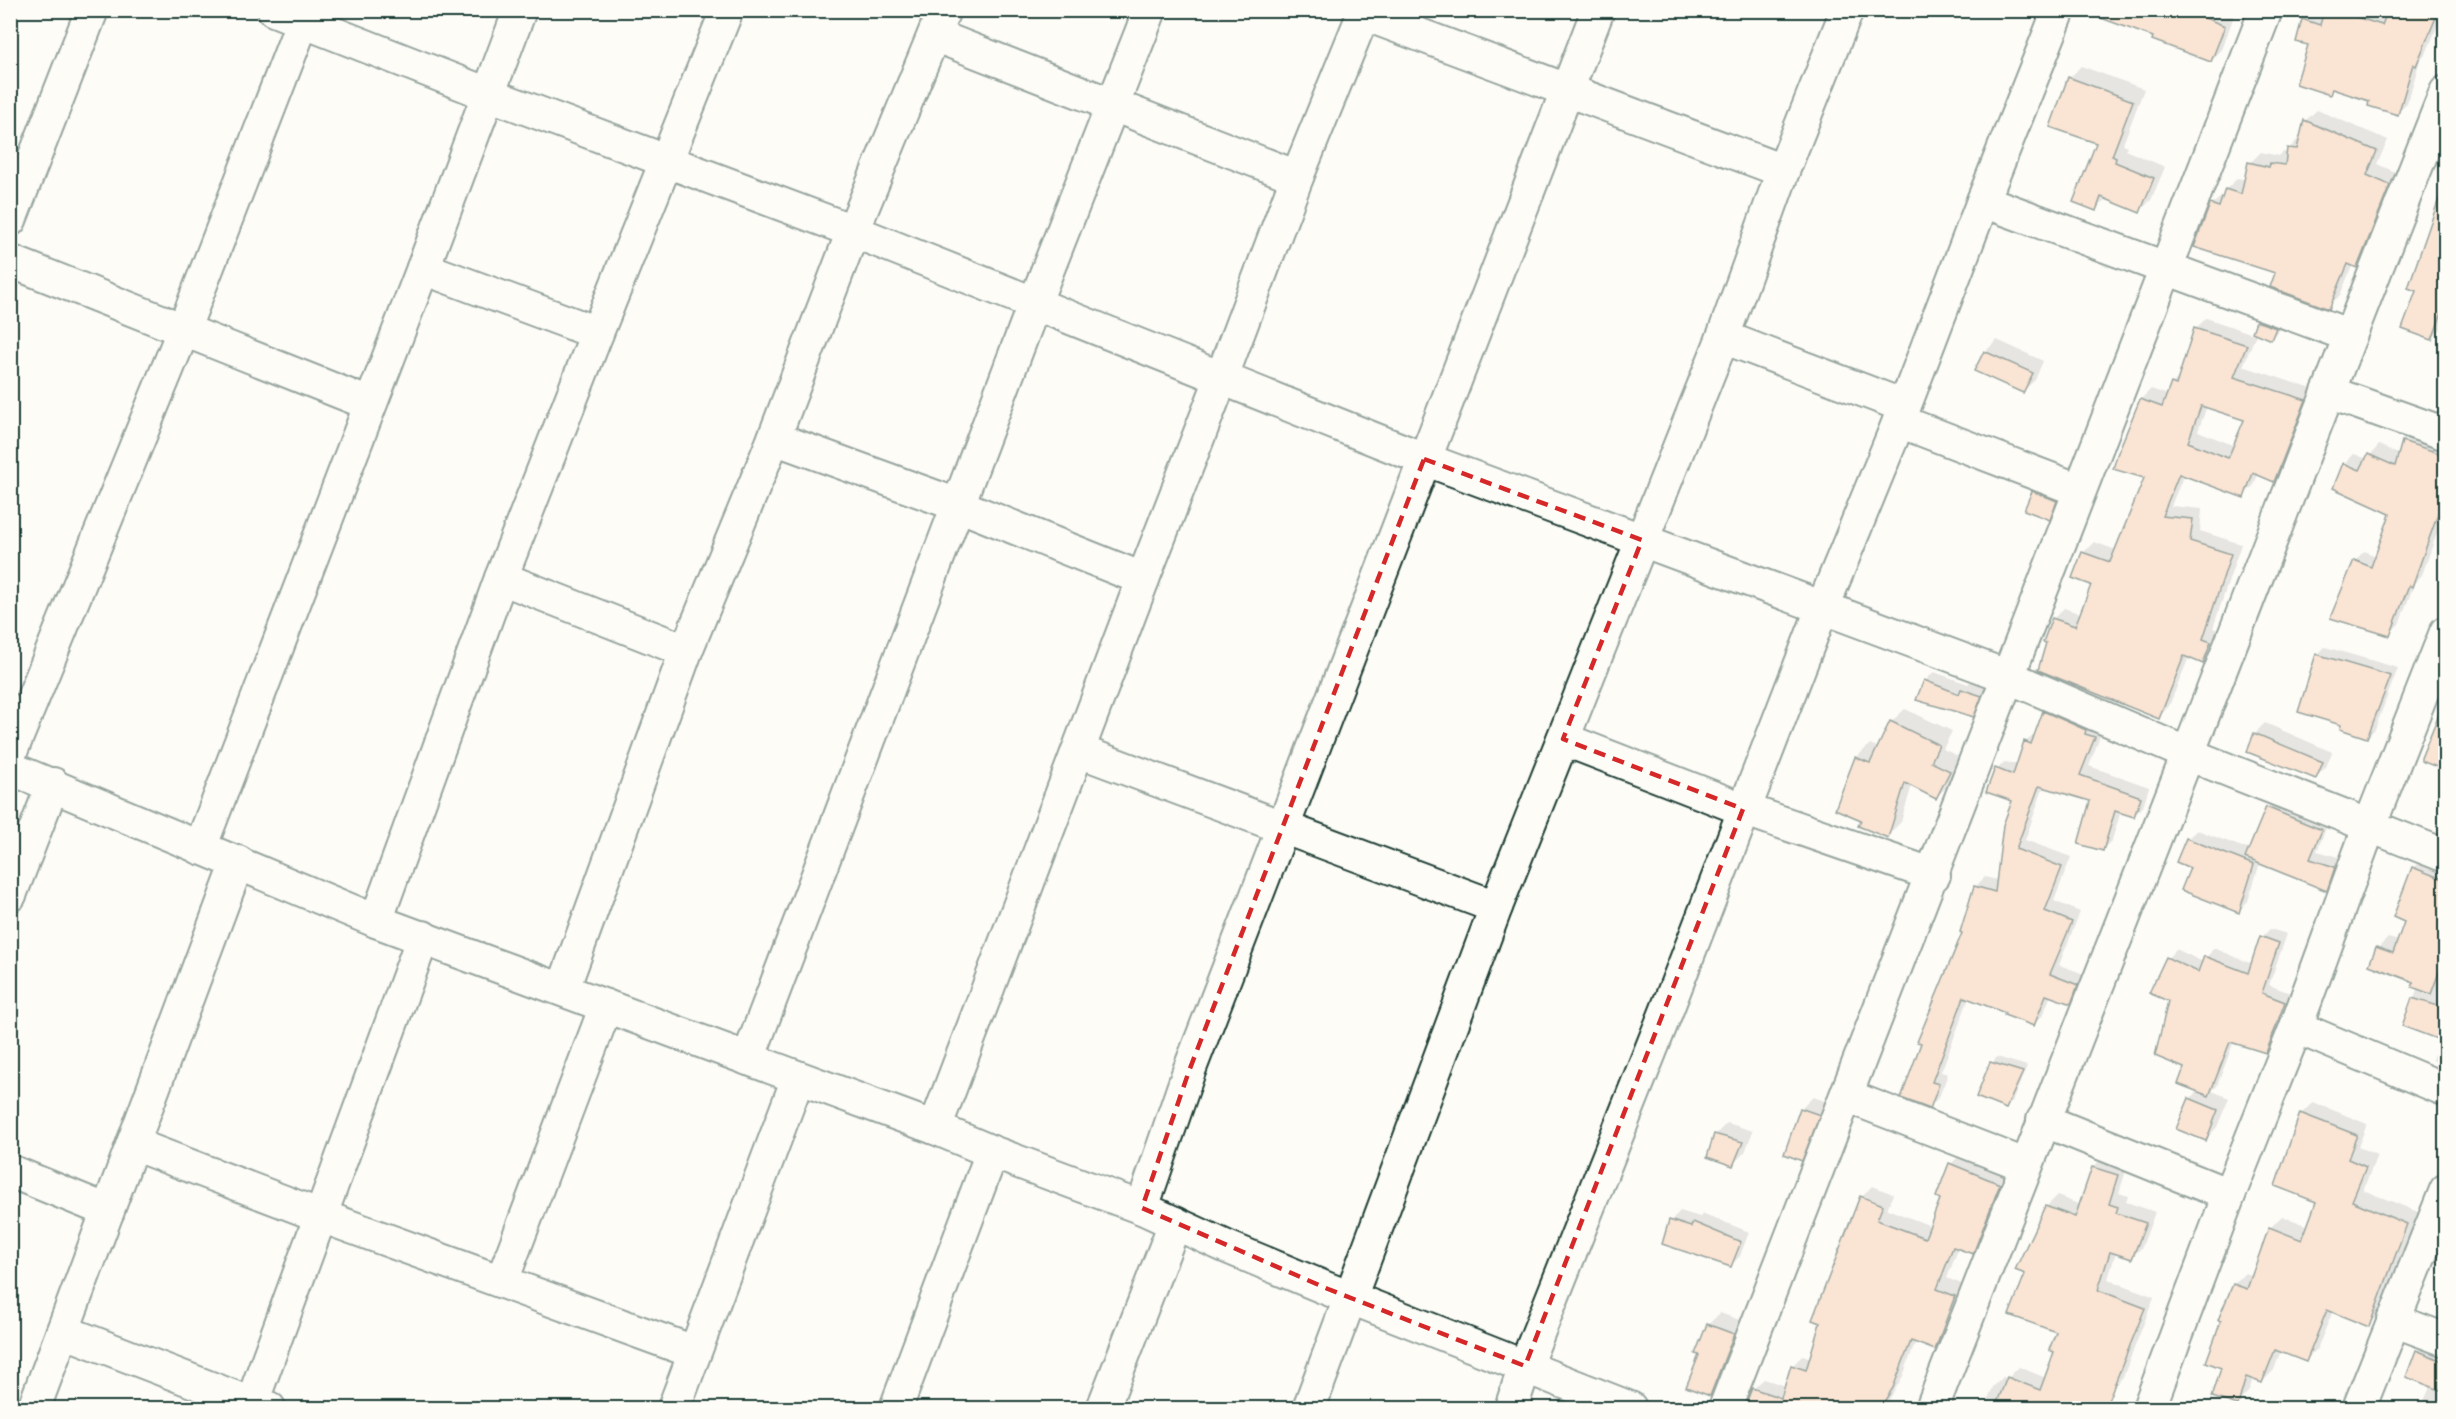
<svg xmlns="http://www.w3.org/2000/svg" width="2456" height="1419" viewBox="0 0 2456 1419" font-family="Dekko,sans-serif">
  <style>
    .shadow { fill: #0003; fill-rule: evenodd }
    .building { fill: #f7c7a7; stroke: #1f3d34; stroke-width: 1.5; fill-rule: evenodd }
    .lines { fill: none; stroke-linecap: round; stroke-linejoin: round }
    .minor-casing { stroke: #1f3d34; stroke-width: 36 }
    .minor { stroke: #fdfcf7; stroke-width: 32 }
    .marked { fill: none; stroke: #d62828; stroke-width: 4.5; stroke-dasharray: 12 8; stroke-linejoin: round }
  </style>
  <rect width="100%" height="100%" fill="#fdfcf7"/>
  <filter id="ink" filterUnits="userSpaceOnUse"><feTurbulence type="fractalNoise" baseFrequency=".0167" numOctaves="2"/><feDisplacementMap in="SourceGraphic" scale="12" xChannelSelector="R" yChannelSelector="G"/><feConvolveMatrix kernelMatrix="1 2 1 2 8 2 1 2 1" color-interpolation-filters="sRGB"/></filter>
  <g filter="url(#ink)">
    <g class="shadow">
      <path d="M2113,10H2236L2222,49L2211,61L2154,36Z"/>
      <path d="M2313,10L2325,14L2326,10H2444L2426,54L2420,60L2407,104L2397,113L2371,100L2334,88L2330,93L2309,44L2304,20Z"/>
      <path d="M2081,66L2144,89L2123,144L2127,146L2125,150L2165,167L2151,200L2140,211L2107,198L2096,209L2098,143L2070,78Z"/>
      <path d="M2317,110L2388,140L2377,164L2400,174L2368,254L2357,266L2353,264L2340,295L2328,307L2277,272L2211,205L2225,194L2226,189L2238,178L2246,180L2250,163L2261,152L2279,156L2283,152L2288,153L2289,149L2300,137L2305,121Z"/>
      <path d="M2440,216L2446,217V315L2440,330L2432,339L2418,290Z"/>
      <path d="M2268,311L2285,318L2281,328L2271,338L2257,332L2243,366L2315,390L2284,470L2274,480L2258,474L2254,485L2243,496L2184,474L2171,506L2202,509L2200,531L2241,544L2213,628L2221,631L2213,651L2202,662L2189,657L2169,706L2159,717L2045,641L2053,619L2064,608L2081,614L2093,584L2074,577L2084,552L2094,542L2116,550L2146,477L2141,399L2151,389L2168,395L2172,384L2180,376L2196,329L2206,318L2253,334L2258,321ZM2207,406L2246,419L2235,446L2198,431Z"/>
      <path d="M1997,340L2043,361L2035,380L2023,391L1985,352Z"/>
      <path d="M2446,397V414L2439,411Z"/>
      <path d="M2413,432L2446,443V508L2422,575L2415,582L2399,624L2389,634L2355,561L2364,551L2376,556L2391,513L2344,464L2354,454L2367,459L2379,445L2400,455L2404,442Z"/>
      <path d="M2045,480L2068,489L2061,506L2049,518L2033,492Z"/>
      <path d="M2325,647L2398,668L2375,729L2367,737L2317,655Z"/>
      <path d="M1934,672L1968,684L1972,680L1990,686L1983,706L1973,715L1925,681Z"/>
      <path d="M2054,702L2103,728L2089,766L2149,787L2143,806L2134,816L2121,811L2112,840L2103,849L2092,800L2044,786L2025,840L2071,857L2054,901L2080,912L2059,965L2087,975L2080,992L2070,1002L2051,995L2043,1015L2033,1025L2007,1012L1969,998L1941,1072L1948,1074L1939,1097L1929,1107L1903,1097L1964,932L1975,887L1985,877L1997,880L2014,800L1995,771L2005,762L2018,764L2025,742L2037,733L2044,712Z"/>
      <path d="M2446,704V768L2423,760Z"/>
      <path d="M1905,709L1952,731L1943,749L1962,758L1950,784L1936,797L1912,785L1901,822L1887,836L1863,819L1856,758L1870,744L1879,748L1891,722Z"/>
      <path d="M2265,723L2332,752L2326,767L2316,777L2249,751L2255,733Z"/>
      <path d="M2275,800L2329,821L2317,851L2343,858L2335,880L2326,889L2260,863L2248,901L2239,911L2192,867L2187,839L2197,830L2250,850L2267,808Z"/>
      <path d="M2423,858L2446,866V1065L2432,1060L2440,1038L2404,1025L2418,987L2416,981L2378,948L2388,938L2399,941L2406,921L2413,868Z"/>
      <path d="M2270,929L2287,934L2269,985L2293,994L2274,1043L2266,1051L2234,1041L2217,1086L2212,1091L2229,1098L2217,1127L2206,1139L2190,1099L2198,1090L2186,1067L2170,1001L2168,958L2176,949L2203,962L2214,948L2252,964L2262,937Z"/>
      <path d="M1997,1057L2027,1066L2012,1102L2006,1107L1992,1063Z"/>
      <path d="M1813,1097L1830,1103L1813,1147L1802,1159L1801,1109Z"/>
      <path d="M2313,1102L2367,1124L2358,1147L2377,1155L2363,1190L2418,1212L2380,1313L2368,1325L2333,1311L2317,1349L2306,1360L2281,1350L2274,1370L2262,1382L2253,1378L2249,1391L2238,1403L2223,1367L2234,1284L2245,1273L2253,1276L2270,1228L2282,1216L2309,1226L2318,1202L2301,1114Z"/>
      <path d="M1727,1123L1753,1131L1745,1152L1733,1164L1709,1156L1716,1134Z"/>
      <path d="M1961,1154L2010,1173L1983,1241L1972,1252L1959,1247L1947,1278L1964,1285L1945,1338L1934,1348L1916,1341L1903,1376L1884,1408H1746L1753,1389L1764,1379L1786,1386L1792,1366L1803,1355L1811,1358L1862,1197L1872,1186L1893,1194L1887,1209L1931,1226L1942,1198L1951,1164Z"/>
      <path d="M2104,1157L2128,1164L2119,1193L2128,1196L2126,1202L2155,1212L2142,1247L2132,1258L2116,1252L2108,1279L2154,1297L2123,1377L2112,1388L2107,1386L2098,1408H1985L1993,1387L2003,1377L2008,1378L2019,1367L2046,1378L2056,1351L2057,1331L2026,1273L2046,1207L2057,1196L2081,1205L2093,1167Z"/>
      <path d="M1680,1211L1700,1217L1704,1214L1749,1232L1740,1256L1730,1266L1671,1221Z"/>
      <path d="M1720,1313L1745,1322L1722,1383L1710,1394L1701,1354L1708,1325Z"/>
      <path d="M2427,1341L2446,1348V1408H2421L2431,1385L2417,1351Z"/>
    </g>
    <g class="building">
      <path d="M2087,10H2185L2225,26L2211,62L2152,40L2153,37L2087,13Z"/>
      <path d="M2324,10H2333L2382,25L2388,10H2439L2416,66L2413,64L2398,115L2368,106L2369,101L2332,89L2330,95L2296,84L2308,45L2296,42L2302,19L2320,25Z"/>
      <path d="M2068,77L2133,101L2112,156L2116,158L2115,162L2154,178L2140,213L2101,197L2096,211L2073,202L2096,143L2050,127Z"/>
      <path d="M2304,120L2377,151L2367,175L2390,185L2357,268L2348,264L2329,309L2270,287L2275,273L2194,247L2210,204L2219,207L2225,189L2241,194L2248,162L2269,167L2270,163L2285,165L2287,148L2297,149Z"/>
      <path d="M2442,190H2445V304L2432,340L2402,329L2416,291L2408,288Z"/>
      <path d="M2256,321L2276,328L2271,340L2252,332Z"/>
      <path d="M2194,328L2247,345L2234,377L2306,400L2274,482L2253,473L2244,498L2179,474L2162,516L2193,519L2190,541L2231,554L2203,639L2211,642L2203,664L2184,656L2159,719L2038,670L2046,643L2043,642L2052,618L2075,626L2091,585L2072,578L2082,552L2110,562L2144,478L2113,469L2117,455L2140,399L2162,407L2171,383L2176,385ZM2201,406L2244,420L2228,458L2188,442Z"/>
      <path d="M1984,351L2033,373L2023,393L1974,371Z"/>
      <path d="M2402,441L2445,455V494L2412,587L2409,585L2390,636L2330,618L2354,560L2371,567L2390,514L2333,488L2343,463L2360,470L2368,454L2395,466Z"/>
      <path d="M2032,491L2057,501L2050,520L2024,510Z"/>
      <path d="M2316,654L2391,676L2367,738L2340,729L2341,725L2298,712Z"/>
      <path d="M1924,680L1959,694L1961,689L1982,696L1974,717L1916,700Z"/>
      <path d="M2445,699V770L2421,761V758Z"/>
      <path d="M2043,711L2086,730L2085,734L2095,737L2080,775L2141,797L2134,817L2115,811L2103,851L2078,844L2090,801L2039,786L2016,849L2062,867L2045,911L2072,922L2050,974L2078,985L2071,1004L2046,995L2034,1026L2004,1015L2005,1013L1964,997L1932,1082L1939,1084L1930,1109L1901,1098L1921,1043L1917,1042L1962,933L1960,932L1974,886L1995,892L2003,825L2012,801L1986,792L1995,768L2013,775L2024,741L2031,744Z"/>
      <path d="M1890,721L1939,745L1931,762L1950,771L1936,799L1905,783L1888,838L1858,826L1861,820L1835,809L1855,757L1870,763Z"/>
      <path d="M2254,733L2323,762L2316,779L2247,752Z"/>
      <path d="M2266,807L2322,830L2310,859L2335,867L2327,891L2245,858Z"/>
      <path d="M2186,838L2254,865L2239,913L2181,890L2190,868L2176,862Z"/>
      <path d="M2412,867L2445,880V956L2431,994L2412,987L2414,982L2369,965L2376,947L2393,953L2404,922L2393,917Z"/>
      <path d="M2260,936L2279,943L2262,993L2285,1002L2266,1053L2230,1042L2209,1096L2178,1084L2184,1068L2155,1056L2168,1001L2149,993L2166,957L2198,972L2204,956L2248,973Z"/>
      <path d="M2412,998L2445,1008V1042L2402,1026Z"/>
      <path d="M1990,1062L2023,1072L2006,1109L1976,1097Z"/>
      <path d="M2189,1098L2218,1110L2206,1141L2176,1129Z"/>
      <path d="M1800,1108L1820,1115L1802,1161L1784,1154Z"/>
      <path d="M2300,1113L2357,1135L2348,1159L2366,1167L2352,1201L2407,1224L2369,1327L2327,1310L2306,1362L2275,1350L2262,1383L2246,1377L2238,1405L2212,1397L2221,1368L2206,1362L2221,1321L2218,1320L2233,1284L2247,1289L2269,1227L2302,1240L2316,1202L2275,1186Z"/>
      <path d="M1714,1134L1743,1142L1733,1166L1707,1157Z"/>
      <path d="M1949,1163L2000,1184L1973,1254L1953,1247L1937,1289L1955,1296L1935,1350L1911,1341L1893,1388L1880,1408H1744L1752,1388L1781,1398L1791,1365L1806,1370L1820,1323L1812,1320L1860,1196L1883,1205L1877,1220L1925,1238L1940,1199L1936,1197Z"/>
      <path d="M2092,1167L2118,1175L2109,1204L2118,1207L2116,1213L2146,1223L2132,1259L2110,1252L2098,1290L2145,1308L2105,1408H1995L2007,1377L2040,1390L2054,1352L2049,1350L2056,1332L2009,1315L2025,1274L2015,1270L2045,1206L2075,1217Z"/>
      <path d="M1669,1220L1691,1227L1693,1222L1741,1242L1731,1267L1662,1244Z"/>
      <path d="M1707,1324L1734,1334L1710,1396L1686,1387L1699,1355L1695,1354Z"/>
      <path d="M2416,1350L2445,1362V1392L2406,1377Z"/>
    </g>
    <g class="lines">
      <g class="minor-casing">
        <g id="minor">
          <path d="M274,10L488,94L853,231L1424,459L2009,677L2188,754L2446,856"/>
          <path d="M1598,10L1189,1071L1142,1208L1227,1247L1328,1289L1630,1408"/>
          <path d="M1364,14L1783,171"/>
          <path d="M934,35L1297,177"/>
          <path d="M1983,201L2348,335"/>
          <path d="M10,220L92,10"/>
          <path d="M10,261L370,404"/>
          <path d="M423,268L597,333"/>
          <path d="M1723,337L1904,406"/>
          <path d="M2328,392L2446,434"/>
          <path d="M1899,421L2079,490"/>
          <path d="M774,438L958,505L1143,579"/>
          <path d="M501,578L686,651"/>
          <path d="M1563,739L1743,809L1934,875"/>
          <path d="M1079,751L1496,907"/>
          <path d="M10,754L183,331L307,10"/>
          <path d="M10,768L376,921L935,1128L992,1152L1142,1208"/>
          <path d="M200,848L423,268L520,10"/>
          <path d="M10,895L53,784"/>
          <path d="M376,921L501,578L597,333L727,10"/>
          <path d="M563,989L686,651L774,438L853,231L944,10"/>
          <path d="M2296,1027L2446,1090"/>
          <path d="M748,1059L1035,302L1150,10"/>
          <path d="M1847,1096L2025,1165"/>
          <path d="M2043,1120L2229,1195"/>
          <path d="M935,1128L1143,579L1221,379L1297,177L1365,10"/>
          <path d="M133,1144L321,1216L694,1352"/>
          <path d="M10,1171L108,1211"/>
          <path d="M502,1281L606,1006"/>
          <path d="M2393,1320L2446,1340"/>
          <path d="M63,1331L252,1404L269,1408"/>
          <path d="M34,1408L238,862"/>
          <path d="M250,1408L423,937"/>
          <path d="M674,1408L798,1078"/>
          <path d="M896,1408L992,1152"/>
          <path d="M1103,1408L1175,1223"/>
          <path d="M1309,1408L1496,907L1723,337L1783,171L1847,10"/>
          <path d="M1511,1408L1525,1366L1666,1012L1822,609L1899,421L1983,201L2059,10"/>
          <path d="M1725,1408C1907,943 2085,476 2266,10"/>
          <path d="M1932,1408C2016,1190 2103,972 2188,754C2274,534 2358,312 2446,92"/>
          <path d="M2149,1408L2229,1195L2296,1027L2369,827L2446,632"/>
          <path d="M2359,1408L2446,1190"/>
        </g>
      </g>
      <use href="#minor" class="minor"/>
    </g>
  </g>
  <path d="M0 0H2456V1419H0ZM1424,459L1642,540L1563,739L1743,809L1525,1366L1328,1289L1142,1208L1189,1071Z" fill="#fdfcf7" fill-opacity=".55" fill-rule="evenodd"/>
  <path class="marked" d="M1424,459L1642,540L1563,739L1743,809L1525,1366L1328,1289L1142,1208L1189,1071Z"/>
  <rect width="2456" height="1419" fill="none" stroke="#fdfcf7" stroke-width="36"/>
  <rect x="18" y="18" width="2420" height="1383" fill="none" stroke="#1f3d34" stroke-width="2" filter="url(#ink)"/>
</svg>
